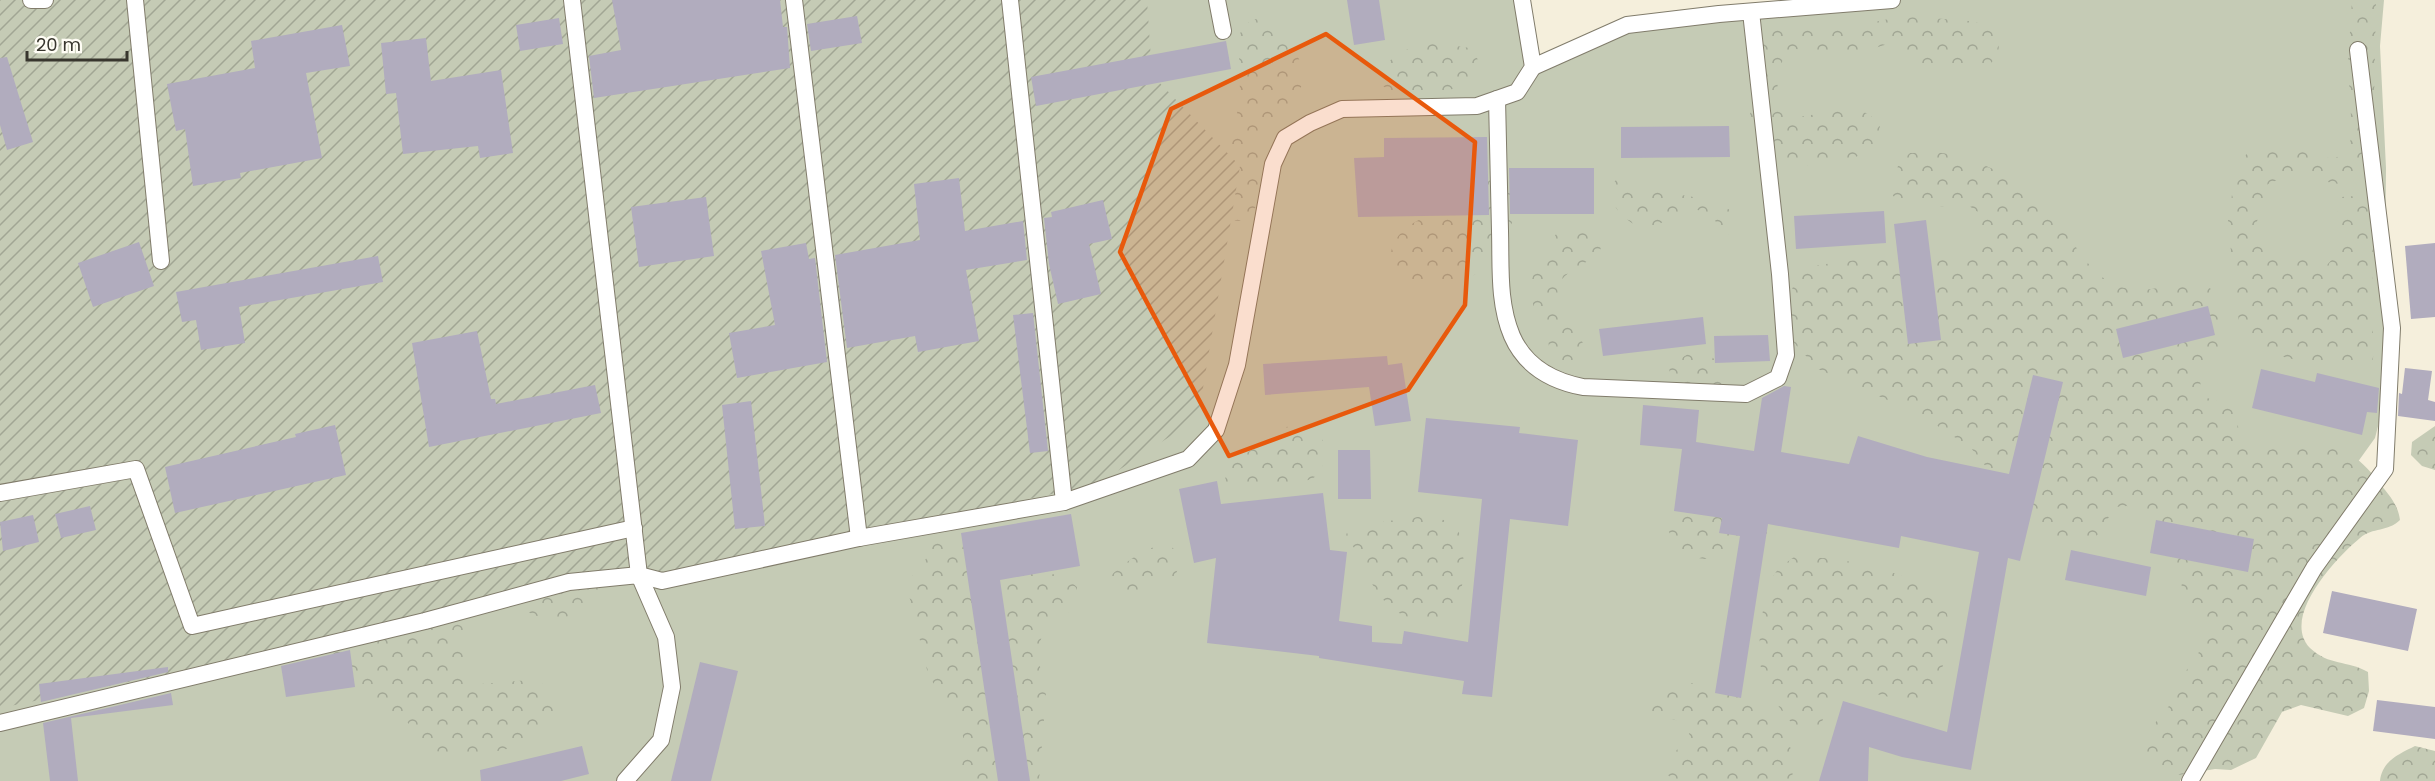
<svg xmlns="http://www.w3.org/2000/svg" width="2435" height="781" viewBox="0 0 2435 781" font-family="Poppins,sans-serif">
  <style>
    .grass { fill: #c5cbb5 }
    .forest { fill: url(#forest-crowns) }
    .garden { fill: url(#garden-furrows) }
    .building { fill: #b1acbe }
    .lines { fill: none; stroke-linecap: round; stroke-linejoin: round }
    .lane-casing { stroke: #817c6b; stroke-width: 18 }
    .lane { stroke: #fff; stroke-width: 16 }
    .marked { fill: #e8590c; fill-opacity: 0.2; stroke: #e8590c; stroke-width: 4.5; stroke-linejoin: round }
  </style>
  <defs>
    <pattern id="forest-crowns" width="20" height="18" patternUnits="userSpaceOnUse" patternTransform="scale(1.5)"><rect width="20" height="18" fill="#c5cbb5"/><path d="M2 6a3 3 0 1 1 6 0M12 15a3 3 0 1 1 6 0" fill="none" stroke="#a1a694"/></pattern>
    <pattern id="garden-furrows" width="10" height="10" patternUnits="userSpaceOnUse" patternTransform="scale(1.5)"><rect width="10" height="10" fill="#c5cbb5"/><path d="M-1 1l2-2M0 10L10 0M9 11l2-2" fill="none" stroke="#a1a694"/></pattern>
  </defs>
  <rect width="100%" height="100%" fill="#f5efdc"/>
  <path class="grass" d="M0,0H1522L1533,66L1627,25L1892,0H2384L2380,46L2386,168L2384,403L2375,438L2342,484L2233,678L2180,781H0Z"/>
  <g class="forest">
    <path d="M2352,0H2376L2373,152L2365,174L2350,186L2289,175L2268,184L2256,225L2266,250L2327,265L2343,247L2337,216L2341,197L2355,196L2373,209C2376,247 2370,284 2372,321C2373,338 2376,345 2372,363L2353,369L2321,366L2255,350L2241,335L2235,295L2228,220L2237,163L2251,150L2279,144L2328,158L2346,156L2352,135L2348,63Z"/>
    <path d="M1919,17L1969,21L1993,26C2010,61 1987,71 1955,71C1943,71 1928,71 1918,65C1909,59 1903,48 1894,42L1859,53L1794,49C1773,66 1775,81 1782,105L1799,117C1828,114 1861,97 1880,126C1879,131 1878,139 1875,143C1862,162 1812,171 1793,162C1782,156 1757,136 1752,125C1745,110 1759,46 1763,28L1773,25L1854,26L1894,18Z"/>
    <path d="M1256,19C1277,27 1315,63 1300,89C1289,108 1268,115 1261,138C1254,159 1262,189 1256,206C1254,211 1248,217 1245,221L1220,220L1213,165C1223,150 1232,137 1236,119C1239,105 1240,91 1240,76C1241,56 1230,27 1256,19Z"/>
    <path d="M1430,42L1470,48L1481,64V76L1472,86L1401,97L1381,85L1383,67C1397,53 1410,46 1430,42Z"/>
    <path d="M1910,153C1921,153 1932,152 1942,153C1974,157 2034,184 2053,211C2070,236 2082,264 2109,282C2122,290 2142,291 2157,288C2176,285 2200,268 2214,294C2222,309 2225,335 2217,351C2208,367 2197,376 2201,396L2229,405L2236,417L2241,440L2260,452C2313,440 2345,435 2380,484C2390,496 2398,505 2400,520C2388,532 2373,527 2360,538C2337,557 2280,617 2310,648C2329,666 2347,660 2368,672L2369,691L2364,708L2348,716L2301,705L2282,712L2256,758L2231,770L2215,769L2166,777L2149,767L2143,753L2145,735L2169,706L2181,677L2197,657L2206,633L2202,614L2182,595L2181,569L2146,517L2127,506L2115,507C2109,515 2106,524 2100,532C2086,551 2053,539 2037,530L1971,448L1921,415L1818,369L1794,343L1786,321L1788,297L1798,277L1811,266L1864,259L1963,257L1978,243L1983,217C1962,197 1959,206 1935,207C1920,207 1906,202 1893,196C1893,176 1894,166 1910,153Z"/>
    <path d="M1494,178L1508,183L1513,189L1512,223L1477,273L1457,285L1425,286L1403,283L1394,278C1388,255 1389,242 1408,226Z"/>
    <path d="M1616,180C1631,182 1646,190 1661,192C1687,196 1710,197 1733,212L1734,227L1727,236L1718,230L1714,216C1686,199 1671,223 1644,230C1624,219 1612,210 1609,187Z"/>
    <path d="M1594,230L1603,240L1599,254C1588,262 1574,267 1564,277C1544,297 1577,328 1585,347L1580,357L1567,362C1542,352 1553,347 1544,326C1542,321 1538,316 1535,310C1523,277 1540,261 1556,234Z"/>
    <path d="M1693,351L1708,353L1724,369L1722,383L1714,390L1671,392L1668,382L1670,365Z"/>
    <path d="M1297,425C1305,427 1317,428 1321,437C1327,447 1325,469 1316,476C1307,484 1259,490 1247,490C1239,490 1232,487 1225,483L1226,470L1233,459L1269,442L1286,427Z"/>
    <path d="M2435,426V470L2422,466L2411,455L2412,442Z"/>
    <path d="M1761,458C1766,472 1775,488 1777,502C1783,556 1675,586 1668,526Z"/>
    <path d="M1424,516C1435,518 1447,519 1455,526C1468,540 1465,597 1454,612C1451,616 1443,619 1438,622L1403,616L1381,598L1369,579L1358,552L1345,538L1348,530C1373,522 1398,520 1424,516Z"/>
    <path d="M955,538L1069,580L1077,587L1075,600L1068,613L1042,636L1037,652L1046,695L1039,781H960L965,744L956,709L929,678L908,591L913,575L920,570L933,545L943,539Z"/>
    <path d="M1165,543C1181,551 1182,561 1175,576C1158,586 1132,595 1112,589L1108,579C1122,563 1144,549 1165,543Z"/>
    <path d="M1794,557C1836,556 1912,568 1941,602C1951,613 1949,632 1947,646C1944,667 1939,680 1926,697L1903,700L1844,687L1834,696L1818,730L1800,732C1785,716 1772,700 1764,679C1754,656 1762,592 1776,572C1780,566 1788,562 1794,557Z"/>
    <path d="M622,573C604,600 565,632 530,613C525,610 520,605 516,601L468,607L463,636L467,675L481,684L530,680L549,686L559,706C557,713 556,722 551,727C526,753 461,760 428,749L415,730L399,714L366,702L299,633Z"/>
    <path d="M1707,683L1724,687L1748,698L1782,733L1794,754L1792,781H1673L1668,775L1669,762L1678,748L1689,746L1690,737L1686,723L1672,719L1657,720L1650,715C1650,684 1682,683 1707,683Z"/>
    <path d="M2415,746L2435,751V781H2380C2382,761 2399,754 2415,746Z"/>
  </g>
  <path class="garden" d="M0,0H1147L1152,75L1240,166L1198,418L1096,485L0,708Z"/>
  <g class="building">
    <path d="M612,0H780L783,27H787L790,68L594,98L589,56L621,50Z"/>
    <path d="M1347,0H1379L1385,40L1354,45Z"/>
    <path d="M857,16L862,43L811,51L807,24Z"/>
    <path d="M559,18L563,44L520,51L516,25Z"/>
    <path d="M342,25L350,66L306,73L322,158L240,173L241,178L193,186L185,129L176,131L167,84L255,68L251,41Z"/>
    <path d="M426,38L431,81L501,70L513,153L480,158L478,146L403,154L396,93L386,94L381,43Z"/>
    <path d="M1226,41L1231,69L1036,106L1031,77Z"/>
    <path d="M7,57L33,142L7,150L0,125V58Z"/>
    <path d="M1729,126L1730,157L1621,158V127Z"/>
    <path d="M1487,137L1489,215L1358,217L1354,158L1384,157V138Z"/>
    <path d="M1509,168H1594V214H1510Z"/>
    <path d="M959,178L965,231L1023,221L1027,260L966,270L979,341L918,352L915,336L847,348L835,255L920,240L914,184Z"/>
    <path d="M706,197L714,256L639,267L631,207Z"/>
    <path d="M1103,200L1112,239L1089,244L1101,294L1058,304L1049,264L1044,218L1052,217L1051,212Z"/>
    <path d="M1884,211L1886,243L1796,249L1794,216Z"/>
    <path d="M1926,220L1941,340L1908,344L1894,224Z"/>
    <path d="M139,242L154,286L93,307L78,263Z"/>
    <path d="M806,243L809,259L815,258L827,362L737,378L729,333L775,325L761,251Z"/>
    <path d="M2435,243V317L2411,319L2405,246Z"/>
    <path d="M378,256L383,282L239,307L245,343L201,350L196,320L182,322L176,292Z"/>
    <path d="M2208,306L2215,335L2123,358L2116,329Z"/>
    <path d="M1033,313L1048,451L1030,453L1013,315Z"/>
    <path d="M1703,317L1706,344L1603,356L1599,329Z"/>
    <path d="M477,331L491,399H495L496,404L595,385L601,413L429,447L412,343Z"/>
    <path d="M1768,335L1770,361L1715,363L1714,336Z"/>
    <path d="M1387,356L1388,365L1402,363L1411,421L1375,426L1369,387L1265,395L1263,364Z"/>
    <path d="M2405,368L2432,371L2428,400L2435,402V421L2398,416L2399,393L2402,394Z"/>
    <path d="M2261,369L2315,382L2317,373L2379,388L2377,413L2367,412L2362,435L2252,408Z"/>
    <path d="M2033,375L2063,382L2020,561L2008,558L1971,770L1902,757L1869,747L1868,781H1819L1843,701L1947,732L1979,552L1901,536L1899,548L1768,524L1741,698L1715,693L1740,536L1719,533L1722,518L1674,511L1682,449L1640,445L1643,405L1699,410L1696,442L1754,451L1762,398L1784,386L1791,387L1781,452L1849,464L1858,436L1927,457L2009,474Z"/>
    <path d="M751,401L765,526L735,529L722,405Z"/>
    <path d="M1426,418L1520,427L1519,433L1578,440L1568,526L1510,519L1492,697L1462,694L1464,681L1319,658V656L1207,643L1216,558L1194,563L1179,489L1217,481L1221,504L1323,493L1330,550L1347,552L1339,621L1372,626V642L1402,644L1404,631L1468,642L1482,499L1418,492Z"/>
    <path d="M335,425L346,475L175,513L165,467L296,437L295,434Z"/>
    <path d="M1338,450H1370L1371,499H1338Z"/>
    <path d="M90,506L96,530L61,538L55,514Z"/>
    <path d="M1071,514L1080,566L1000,580L1030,781H998L961,533Z"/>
    <path d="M33,515L39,542L3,551L0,522Z"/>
    <path d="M2156,520L2254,539L2248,572L2150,553Z"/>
    <path d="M2071,550L2151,567L2146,596L2065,580Z"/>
    <path d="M2332,591L2417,609L2408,651L2323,633Z"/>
    <path d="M350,650L355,687L286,697L281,666Z"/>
    <path d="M700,662L738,671L711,781H671Z"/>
    <path d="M168,667V672L41,702L39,684Z"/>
    <path d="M171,693L173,705L71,718L78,781H50L43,723Z"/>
    <path d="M2377,700L2435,707V739L2373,731Z"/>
    <path d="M582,746L589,774L561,781H481L480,770Z"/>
  </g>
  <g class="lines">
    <g class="lane-casing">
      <g id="lane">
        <path d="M31,0H45"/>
        <path d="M135,0L161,261"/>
        <path d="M572,0L639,575L662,581L859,538L1064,502L1188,459L1216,430L1237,365L1273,164L1285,138L1310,123L1342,109L1477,106L1517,92L1533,67L1522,0"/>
        <path d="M794,0L859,538"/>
        <path d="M1010,0L1064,502"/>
        <path d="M1217,0L1223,31"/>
        <path d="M1533,67L1627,25L1719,14L1892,0"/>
        <path d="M1497,99C1498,143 1499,187 1500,231C1501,266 1498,303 1512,336C1525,366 1552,381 1583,387L1746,394L1778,378L1786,355L1780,274L1751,12"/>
        <path d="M0,493L136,469L192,626L634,528"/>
        <path d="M0,723L425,621L569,582L639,575L666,637L672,687L661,740L625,781"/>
        <path d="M2190,781L2314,568L2385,469L2392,328L2358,50"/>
      </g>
    </g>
    <use href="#lane" class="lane"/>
  </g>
  <path class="marked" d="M1326,34L1475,142L1465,305L1408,390L1229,456L1120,252L1171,109Z"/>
  <path d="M27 51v9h100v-9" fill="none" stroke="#38362e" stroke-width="3"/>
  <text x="36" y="51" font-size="18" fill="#38362e" stroke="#fffdf5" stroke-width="4.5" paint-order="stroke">20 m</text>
</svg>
